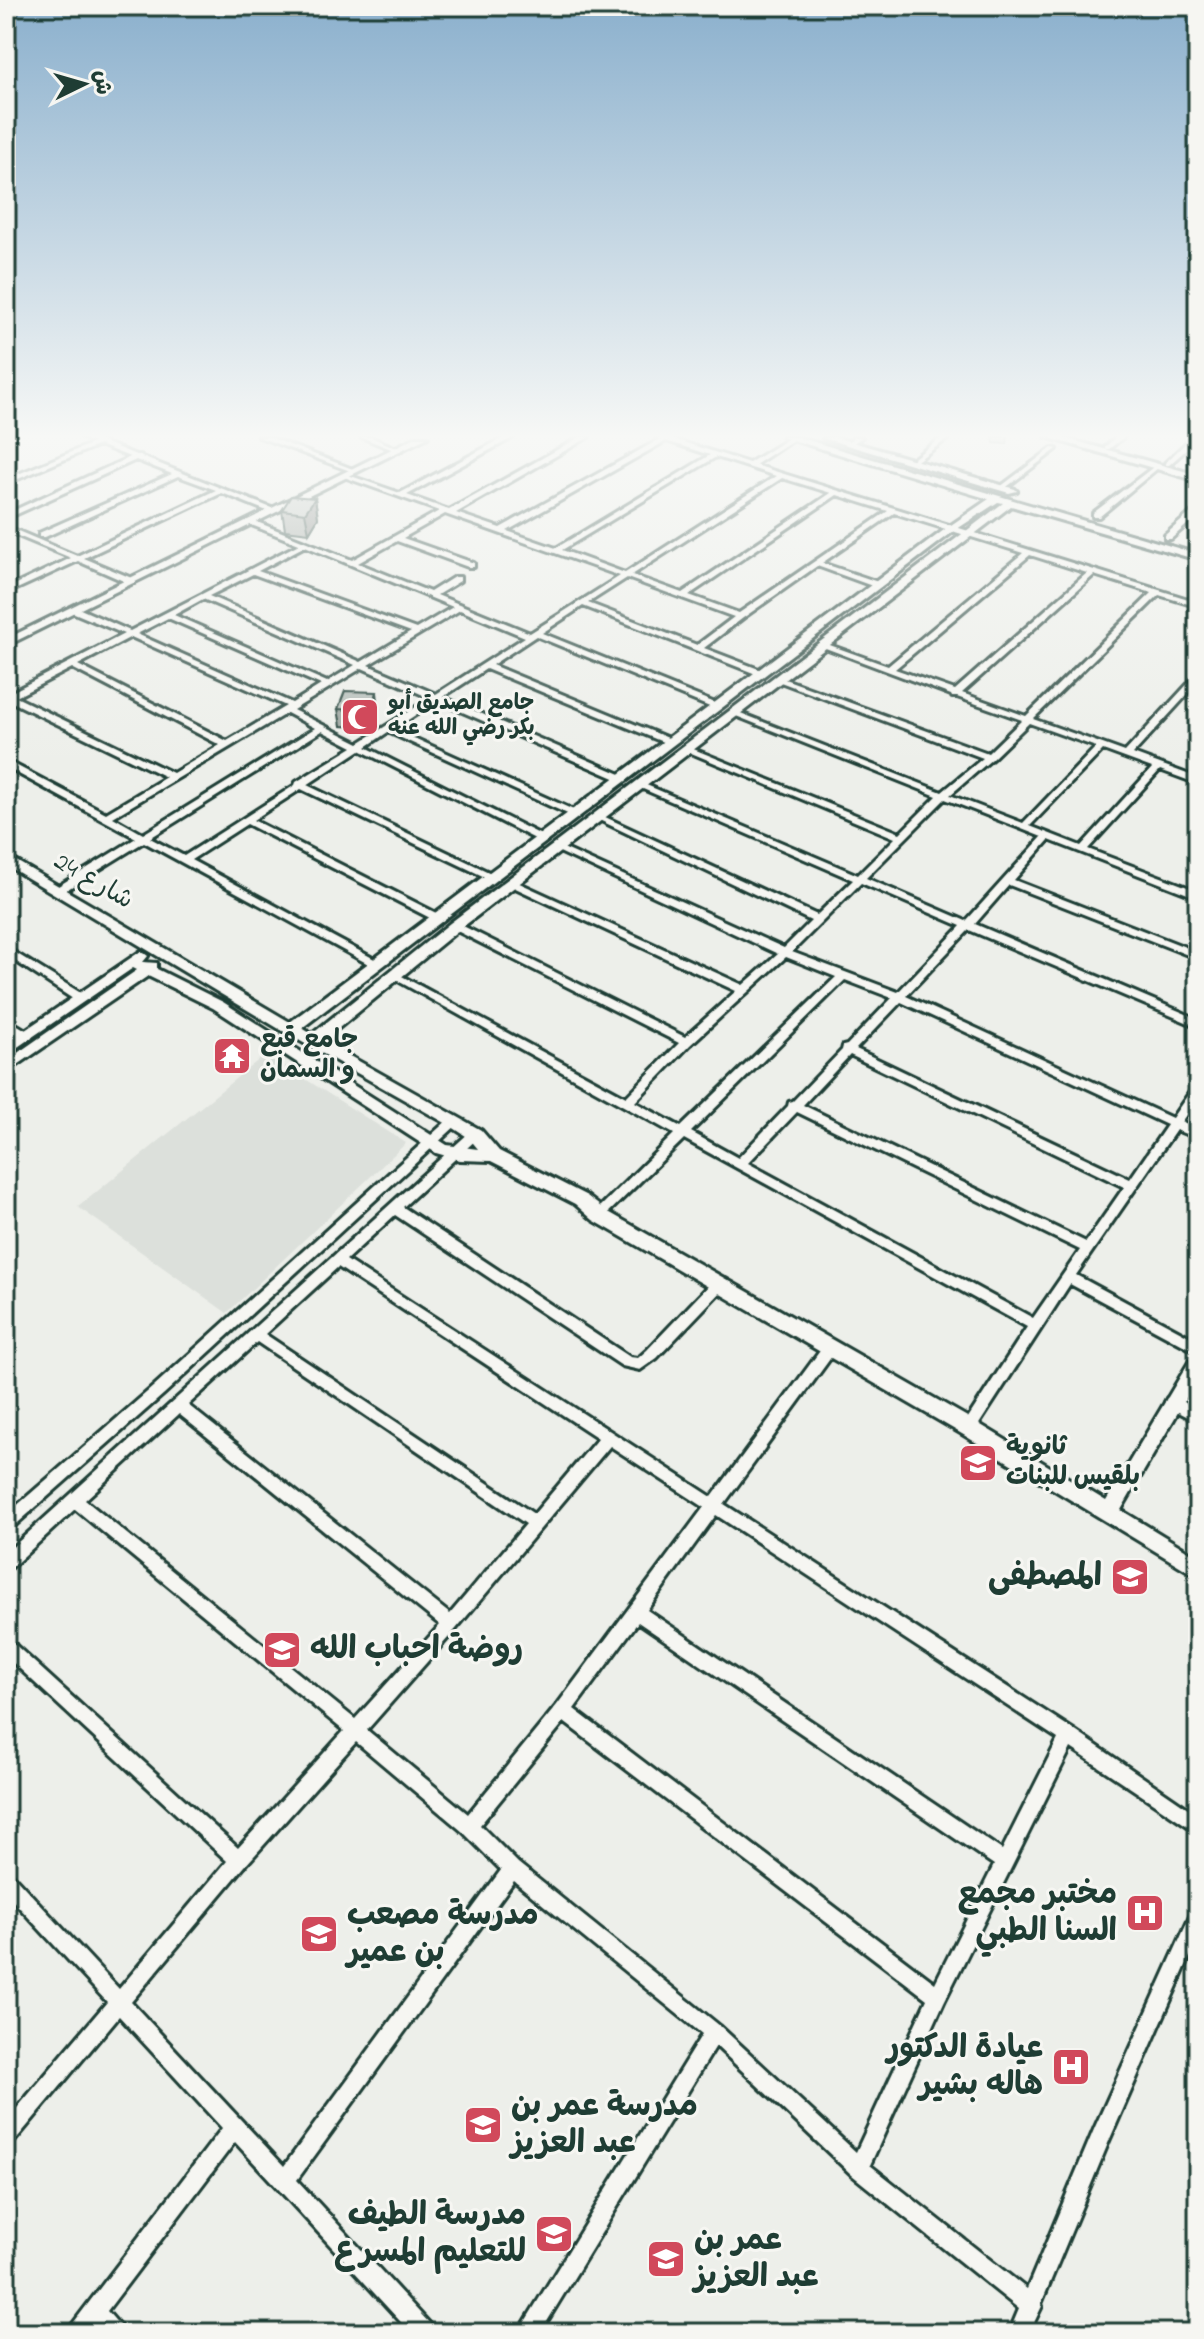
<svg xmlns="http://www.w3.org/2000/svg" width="1204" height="2339" viewBox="0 0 1204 2339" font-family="'Indie Flower','Playpen Sans Arabic',sans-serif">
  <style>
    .built { fill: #dce0db }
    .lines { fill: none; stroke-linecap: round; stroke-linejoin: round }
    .street-casing { stroke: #1f3d34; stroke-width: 6 }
    .secondary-casing { stroke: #1f3d34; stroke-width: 6 }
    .street { fill: #f6f6f2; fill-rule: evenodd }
    .secondary { fill: #f6f6f2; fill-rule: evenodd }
    .wall { fill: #9ba39e; stroke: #1f3d34; stroke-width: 2 }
    .shaded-wall { fill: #7e8481; stroke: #1f3d34; stroke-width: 2 }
    .building { fill: #b4bdb8; stroke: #1f3d34; stroke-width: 2 }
    .labels { text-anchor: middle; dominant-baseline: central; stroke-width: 6; stroke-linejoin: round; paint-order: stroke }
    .far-poi-label { font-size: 22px; font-weight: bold; fill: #1f3d34; stroke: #f6f6f2; text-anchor: start }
    .street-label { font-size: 26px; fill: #1f3d34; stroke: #f6f6f2 }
    .poi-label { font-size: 26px; font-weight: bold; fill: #1f3d34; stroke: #f6f6f2; text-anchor: start }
    .near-poi-label { font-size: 32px; font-weight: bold; fill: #1f3d34; stroke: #f6f6f2; text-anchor: end }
  </style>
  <rect width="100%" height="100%" fill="#edefea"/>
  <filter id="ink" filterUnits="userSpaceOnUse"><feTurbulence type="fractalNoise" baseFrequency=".0125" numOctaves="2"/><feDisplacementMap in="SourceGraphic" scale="16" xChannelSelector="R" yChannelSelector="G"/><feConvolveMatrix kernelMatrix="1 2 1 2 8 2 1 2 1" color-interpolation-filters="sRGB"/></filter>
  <g filter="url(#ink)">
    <path class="built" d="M266,1054L406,1143L227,1313L78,1207Z"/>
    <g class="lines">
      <g class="street-casing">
        <g id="street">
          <path d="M6,437H10L6,440Z"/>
          <path d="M81,437H91L136,455H141L142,457L279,511L272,513L222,493L84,558L134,579V583H128L78,561L6,594V589L71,558L6,531V526L77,556L216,490L178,476L45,537H39V533L172,474L136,460L6,519V514L130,457L99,445L6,484V479L93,443Z"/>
          <path d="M259,437H269L358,471L353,472Z"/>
          <path d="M361,437H371L401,450L396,451Z"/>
          <path d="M505,437H514L407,495L449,510L580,437H589L456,513L500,528L660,439L656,437H667L749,463L789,438L793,437V440L755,465L1198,602V607L1159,595L1033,719L1125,752L1195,676L1198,675V683L1133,754L1198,778V784L1160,770L1088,849L1198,891V898L1049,840L1014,880L1198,952V959L1009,885L975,924L1198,1019V1027L969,930L906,996L1172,1118L1194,1086L1198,1085V1098L1181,1122L1198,1130V1139L1176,1130L1076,1275L1198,1341V1353L1070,1284L974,1432L969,1434L964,1432L962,1428L964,1424L1027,1327L684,1139L603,1218H595L593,1215L595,1212L674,1134L389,976L390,974H398L626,1097L679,1043L451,928V924H459L685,1037L736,991L509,885V881H515L743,985L778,954L553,849L555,847H561L784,948L811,921L595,818L600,815L603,816L817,915L853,880L636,786L641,783L644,784L858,875L895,838L684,750L685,748H691L900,833L937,796L731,714L738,712L942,792L983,758L775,680L782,678L988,753L1022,720L957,697H952L951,695L820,646L827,644L888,666L1023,553L894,513L822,563L881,583V587H875L817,566L743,618L704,648L764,671L765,673L761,676L583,606L542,633L720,705V709L717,710L536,636L492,665L673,740V744L670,745L486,669L443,697L625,776V780H619L437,701L394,729L578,812V816H572L388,732L366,747L545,837V841H539L360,750L307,785L495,875V879H489L301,789L253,820L442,916V920H434L247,824L191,860L380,962L381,964L380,966H372L144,842L63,892H55V888L136,838L6,767V760L106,813L166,777L10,701L6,702V695L124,634L72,612V608H78L130,631L299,544L249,524L248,522L252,520L352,560L439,511L344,477V475H348L400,493ZM666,441L710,455L556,548L507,531ZM716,457L776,476L625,573L562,550ZM782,478L831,493L682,593L632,575ZM837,495L888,511L739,613L689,595ZM445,514L620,576L530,633L437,595L460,581V577H454L430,592L358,563L397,541L468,567H474V563L403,538ZM305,546L453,607L416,629L258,571ZM1030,555L1087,573L955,690L895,669ZM253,574L411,632L361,662L209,596ZM1094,575L1152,593L1026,716L962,693ZM627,578L734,617L697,645L588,603ZM203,599L355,665L327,682L174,615ZM460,610L525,637L436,694L368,665ZM168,618L321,685L292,703L137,634ZM131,637L286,706L227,741L78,665ZM72,668L220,745L173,773L16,697ZM362,668L430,698L359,743L293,710ZM287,713L315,728L143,834L113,817ZM1029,723L1096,747L1023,823L950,795L992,759ZM322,731L353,747L296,782L295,785L184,856L150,838ZM1103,750L1152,768L1081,846L1030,826ZM945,799L1042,837L966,921L866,878ZM861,883L961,926L898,992L792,952ZM786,957L836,977L681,1127L635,1102L690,1045ZM845,980L892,998L847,1045L843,1046L842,1050L793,1101L789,1102L788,1106L738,1158L691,1132ZM901,1002L1167,1125L1130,1179L856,1049ZM850,1055L1124,1187L1086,1242L803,1105ZM797,1112L1080,1250L1033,1318L748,1163Z"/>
          <path d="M854,437H862L851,445H847V443Z"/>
          <path d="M942,437H950L914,463H910V461Z"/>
          <path d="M1116,437H1124L1109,449H1105V447Z"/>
          <path d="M1192,437L1198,439L1169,465H1165V463Z"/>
          <path d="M1052,448L1057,449L1004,489H1000V487Z"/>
          <path d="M1156,465L1158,466V468L1099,517H1093V513Z"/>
          <path d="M1195,509H1198V515L1171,539H1165V535Z"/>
          <path d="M6,947L84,995L85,998L84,1001H76L6,955Z"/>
          <path d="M6,1018L31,1033L33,1036L31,1039H23L6,1027Z"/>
          <path d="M454,1117L460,1121L458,1124L164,1394L11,1529L6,1531V1515L154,1386L450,1118Z"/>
          <path d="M475,1130L479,1131L481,1134L479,1137L403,1207L630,1357L638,1358L647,1350L714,1280L719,1279L724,1280L725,1284L724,1288L657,1358L640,1370L622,1366L395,1215L346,1260L712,1497L825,1344L830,1342L835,1344L837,1348L835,1352L724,1504L1074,1730L1198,1815V1833L1071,1748L944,2002L870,2165L1027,2289L1095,2127L1192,1912L1198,1909V1938L1109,2141L1041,2304L1042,2306L1029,2333H1009L1019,2309L852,2175L716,2046L540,2333H518L702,2034L514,1881L297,2180L432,2326L435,2333H411L235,2142L107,2311L120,2326L123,2333H99L95,2328L91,2333H68L71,2326L222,2128L119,2016L13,2143L6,2146V2121L107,2002L6,1893V1871L12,1874L119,1989L227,1861L6,1656V1638L11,1641L238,1848L344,1731L75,1509L11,1568L6,1570V1553L471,1131ZM338,1267L598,1438L534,1514L265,1334ZM257,1342L526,1524L450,1614L188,1405ZM179,1414L440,1625L355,1719L85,1500ZM610,1446L704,1507L557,1705L468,1814L367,1730L456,1629ZM716,1515L1058,1739L1002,1850L647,1610ZM638,1622L994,1865L935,1983L574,1709ZM564,1722L927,1999L856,2152L720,2026L518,1863L480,1825ZM356,1742L463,1832L501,1870L284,2166L131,2002L245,1866Z"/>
          <path d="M1172,1396L1198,1409V1422L1167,1406L1165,1402L1167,1398Z"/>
        </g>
      </g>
      <g class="secondary-casing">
        <g id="secondary">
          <path d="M416,437H428L6,646V639Z"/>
          <path d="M782,437H797L1198,554V560L1011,506L460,929L323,1041L481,1130L499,1151L587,1196L605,1210L976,1422L1106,1501L1192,1357L1198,1354V1378L1121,1510L1198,1557V1577L962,1434L593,1220L575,1204L491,1161L460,1160L436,1153L213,1008L148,976L6,1073V1061L137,970L133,968L6,1055V1043L141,951L148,956L143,962L157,963V969L223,1002L447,1145L478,1149L469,1138L449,1125L286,1033L6,865V855L290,1022L948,527L989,499ZM998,502L1003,503L450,923L312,1034L302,1028L954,531Z"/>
          <path d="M835,437L1015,489L1017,491L1009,493L823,438Z"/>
          <path d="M1046,437H1061L1198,475V481Z"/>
        </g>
      </g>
      <use href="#street" class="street"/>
      <use href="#secondary" class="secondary"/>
    </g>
    <g class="wall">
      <path d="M993,437H1008L1007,444L994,443Z"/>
      <path d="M315,498L318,518L309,533L285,530L282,510Z"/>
      <path d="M338,709H379L373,728L341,726Z"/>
    </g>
    <g class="shaded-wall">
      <path d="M315,498L318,518L309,533L305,513Z"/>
      <path d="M377,692L379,709L373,728L371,711Z"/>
    </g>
    <g class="building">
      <path d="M291,496L315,498L305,513L282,510Z"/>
      <path d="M345,691L377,692L371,711L338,709Z"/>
    </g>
  </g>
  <linearGradient id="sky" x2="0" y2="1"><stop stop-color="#8bb0cd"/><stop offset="0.57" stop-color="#f7f8f6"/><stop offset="1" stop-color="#f7f8f6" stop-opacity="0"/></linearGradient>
  <rect width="1204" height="765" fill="url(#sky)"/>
  <defs>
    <g id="mosque-square" transform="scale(2)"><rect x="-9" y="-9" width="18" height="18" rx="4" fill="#d1495b" stroke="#f6f6f2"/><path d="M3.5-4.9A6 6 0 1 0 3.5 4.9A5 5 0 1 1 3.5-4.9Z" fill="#fff"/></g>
    <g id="temple-square" transform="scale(2)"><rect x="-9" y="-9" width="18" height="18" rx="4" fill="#d1495b" stroke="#f6f6f2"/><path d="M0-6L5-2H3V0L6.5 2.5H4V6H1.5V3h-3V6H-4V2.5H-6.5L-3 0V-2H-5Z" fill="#fff"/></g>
    <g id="school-square" transform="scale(2)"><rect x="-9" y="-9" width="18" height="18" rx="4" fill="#d1495b" stroke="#f6f6f2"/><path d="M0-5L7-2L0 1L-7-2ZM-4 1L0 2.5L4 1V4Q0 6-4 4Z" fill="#fff"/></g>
    <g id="hospital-square" transform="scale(2)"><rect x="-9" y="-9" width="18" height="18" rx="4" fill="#d1495b" stroke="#f6f6f2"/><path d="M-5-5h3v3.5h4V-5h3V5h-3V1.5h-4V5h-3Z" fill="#fff"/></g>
  </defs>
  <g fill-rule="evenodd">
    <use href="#mosque-square" x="360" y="717"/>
    <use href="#temple-square" x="232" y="1056"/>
    <use href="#school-square" x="978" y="1463"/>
    <use href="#school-square" x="1130" y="1577"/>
    <use href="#school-square" x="282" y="1650"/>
    <use href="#hospital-square" x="1145" y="1913"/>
    <use href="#school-square" x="319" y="1934"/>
    <use href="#hospital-square" x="1071" y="2067"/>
    <use href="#school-square" x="483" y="2125"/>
    <use href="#school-square" x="554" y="2234"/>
    <use href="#school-square" x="666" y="2259"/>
  </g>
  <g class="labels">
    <g class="far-poi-label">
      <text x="388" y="704">جامع الصديق أبو<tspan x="388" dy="25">بكر رضي الله عنه</tspan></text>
    </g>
    <g class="street-label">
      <text transform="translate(93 882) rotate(30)">شارع 24</text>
    </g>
    <g class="poi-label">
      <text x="260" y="1041">جامع قبع<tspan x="260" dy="30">و السمان</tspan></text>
      <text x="1006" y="1448">ثانوية<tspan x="1006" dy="30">بلقيس للبنات</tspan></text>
    </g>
    <g class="near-poi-label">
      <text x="1102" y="1577">المصطفى</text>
      <text x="310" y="1650" text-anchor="start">روضة احباب الله</text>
      <text x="1117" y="1895">مختبر مجمع<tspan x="1117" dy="37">السنا الطبي</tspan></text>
      <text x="347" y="1916" text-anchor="start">مدرسة مصعب<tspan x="347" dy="37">بن عمير</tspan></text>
      <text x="1043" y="2049">عيادة الدكتور<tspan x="1043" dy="37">هاله بشير</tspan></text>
      <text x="511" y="2107" text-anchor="start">مدرسة عمر بن<tspan x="511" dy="37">عبد العزيز</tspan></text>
      <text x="526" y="2216">مدرسة الطيف<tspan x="526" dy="37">للتعليم المسرع</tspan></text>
      <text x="694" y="2241" text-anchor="start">عمر بن<tspan x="694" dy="37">عبد العزيز</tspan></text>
    </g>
  </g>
  <rect width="1204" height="2339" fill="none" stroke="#f6f6f2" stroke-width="32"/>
  <rect x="16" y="16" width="1172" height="2307" fill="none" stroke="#1f3d34" stroke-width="3" filter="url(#ink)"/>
  <g transform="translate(84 84) rotate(85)" stroke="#f6f6f2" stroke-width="6" paint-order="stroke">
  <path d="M0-6L14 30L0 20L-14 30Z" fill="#1f3d34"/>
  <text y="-12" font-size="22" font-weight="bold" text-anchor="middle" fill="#1f3d34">ش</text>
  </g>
</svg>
